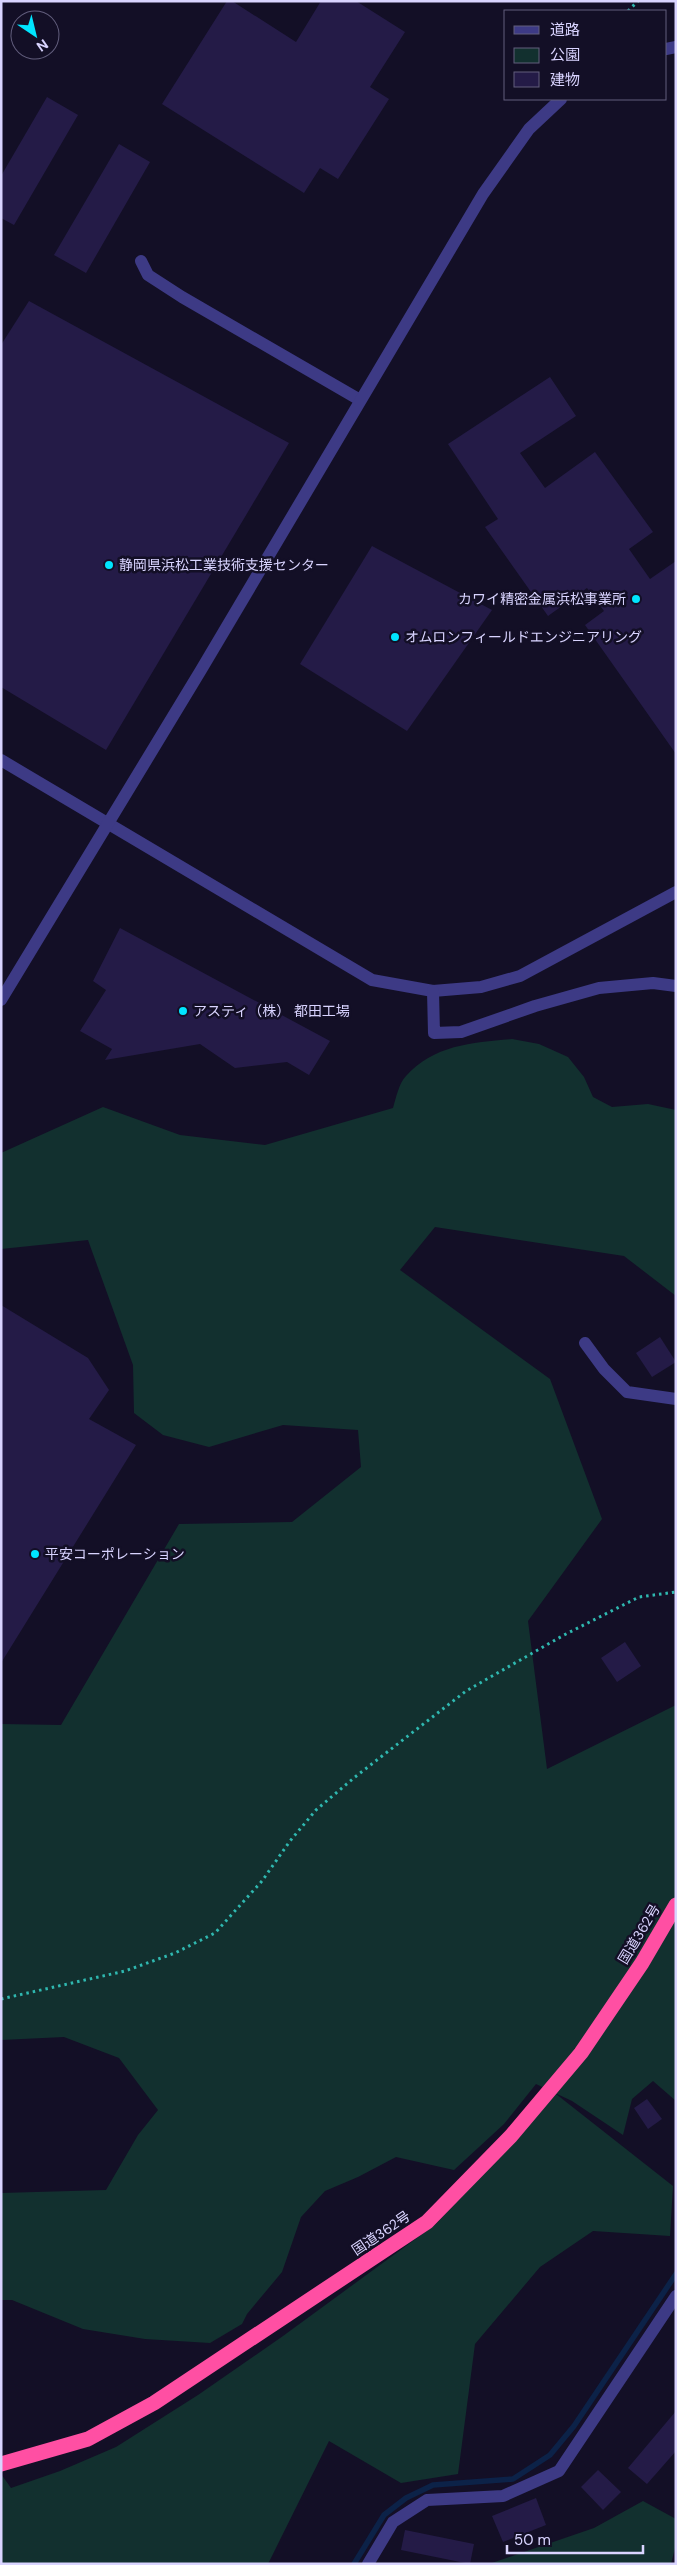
<svg xmlns="http://www.w3.org/2000/svg" width="677" height="2565" viewBox="0 0 677 2565" font-family="'DM Sans','Noto Sans JP',sans-serif">
  <style>
    .green { fill: #12302f }
    .lines { fill: none; stroke-linecap: round; stroke-linejoin: round }
    .stream { stroke: #0c2248; stroke-width: 5.5 }
    .building { fill: #241b47 }
    .path { stroke: #2fb8b0; stroke-width: 3; stroke-dasharray: 2.5 4; stroke-linecap: butt }
    .minor { stroke: #3d3a85; stroke-width: 12 }
    .highway { stroke: #ff4fa3; stroke-width: 15 }
    .poi-dot { fill: #00e5ff; stroke: #130f26; stroke-width: 2 }
    .labels { text-anchor: middle; dominant-baseline: central; stroke-width: 5; stroke-linejoin: round; paint-order: stroke }
    .poi-label { font-size: 14px; fill: #d9d4ff; stroke: #130f26; text-anchor: start }
    .street-label { font-size: 14px; fill: #d9d4ff; stroke: #130f26 }
  </style>
  <rect width="100%" height="100%" fill="#130f26"/>
  <g class="green">
    <path d="M512,1039L539,1044L568,1057L584,1077L593,1097L612,1107L648,1104L676,1110V1296L624,1256L435,1227L400,1270L550,1379L602,1519L528,1621L547,1769L676,1705V2101L653,2081L632,2099L623,2135L572,2101L536,2084L504,2124L454,2170L396,2157L358,2177L325,2191L301,2217L282,2272L247,2314L242,2324L210,2343L145,2339L83,2329L12,2300H1V2193L106,2190L138,2135L158,2110L119,2058L64,2037L1,2040V1724L61,1725L179,1524L292,1522L361,1467L358,1430L283,1425L209,1447L163,1435L134,1413L133,1365L88,1240L1,1249V1153L103,1107L180,1135L265,1145L393,1108C396,1098 399,1083 406,1076C433,1045 474,1042 512,1039Z"/>
    <path d="M556,2094L673,2186L670,2236L593,2231L540,2267L475,2344L458,2474L401,2483L329,2441L268,2564H1V2474L11,2488L60,2471L116,2447L198,2395L283,2336L436,2224Z"/>
    <path d="M643,2501L676,2519V2544L671,2564H489L594,2528Z"/>
  </g>
  <g class="lines">
    <path class="stream" d="M354,2564L384,2515L406,2498L433,2485L513,2479L550,2455L574,2426L676,2274"/>
  </g>
  <g class="building">
    <path d="M227,1H232L296,42L321,1H356L405,32L370,87L389,99L338,179L320,168L304,193L162,104Z"/>
    <path d="M47,97L78,115L14,225L1,218V176Z"/>
    <path d="M119,144L150,162L86,273L54,255Z"/>
    <path d="M29,301L289,443L106,750L1,687V345Z"/>
    <path d="M550,377L576,416L520,453L545,488L595,452L653,532L629,549L650,579L676,561V754L585,625L604,611L587,588L548,616L485,527L498,519L448,444Z"/>
    <path d="M372,546L492,610L407,731L300,664Z"/>
    <path d="M120,928L330,1041L309,1075L287,1062L235,1068L200,1044L105,1060L112,1049L80,1031L106,990L93,981Z"/>
    <path d="M1,1305L88,1358L109,1390L89,1419L136,1445L1,1663Z"/>
    <path d="M660,1337L676,1362L652,1377L636,1353Z"/>
    <path d="M625,1642L641,1666L617,1682L601,1658Z"/>
    <path d="M647,2099L662,2119L648,2129L634,2108Z"/>
    <path d="M676,2411V2451L647,2484L628,2468Z"/>
    <path d="M598,2470L621,2492L603,2510L581,2487Z"/>
    <path d="M536,2498L546,2525L503,2542L492,2516Z"/>
    <path d="M405,2530L474,2544L470,2564L401,2550Z"/>
  </g>
  <g class="lines">
    <g class="path">
      <path d="M628,11L638,1"/>
      <path d="M1,1999L125,1971L175,1953L215,1933L262,1881L290,1841L316,1810L355,1777L466,1691L564,1635L639,1597L676,1592"/>
    </g>
    <g class="minor">
      <path d="M666,49L676,47"/>
      <path d="M141,261L148,275L182,297L360,400"/>
      <path d="M1,760L372,980L433,991L481,987L520,976L676,892"/>
      <path d="M433,991L434,1033L461,1032L535,1006L599,988L653,983L676,986"/>
      <path d="M1,1000L201,670L483,194L529,129L561,99"/>
      <path d="M585,1343L604,1369L627,1392L676,1399"/>
      <path d="M368,2564L393,2522L427,2500L503,2496L559,2471L676,2296"/>
    </g>
    <path class="highway" d="M1,2464L88,2439L154,2403L427,2222L511,2136L581,2053L642,1963L676,1905"/>
  </g>
  <g class="poi-dot">
    <circle cx="109" cy="565" r="5"/>
    <circle cx="636" cy="599" r="5"/>
    <circle cx="395" cy="637" r="5"/>
    <circle cx="183" cy="1011" r="5"/>
    <circle cx="35" cy="1554" r="5"/>
  </g>
  <g class="labels">
    <g class="poi-label">
      <text x="119" y="565">静岡県浜松工業技術支援センター</text>
      <text x="626" y="599" text-anchor="end">カワイ精密金属浜松事業所</text>
      <text x="405" y="637">オムロンフィールドエンジニアリング</text>
      <text x="193" y="1011">アスティ（株） 都田工場</text>
      <text x="45" y="1554">平安コーポレーション</text>
    </g>
    <g class="street-label">
      <text transform="translate(639 1934) rotate(-59)">国道362号</text>
      <text transform="translate(381 2233) rotate(-34)">国道362号</text>
    </g>
  </g>
  <rect width="677" height="2565" fill="none" stroke="#d9d4ff" stroke-width="5"/>
  <rect x="504" y="10" width="162" height="90" fill="#130f26" stroke="#625e7d"/>
  <rect x="514" y="26" width="25" height="8" fill="#3d3a85" stroke="#625e7d"/>
  <text x="550" y="35" font-size="15" fill="#d9d4ff">道路</text>
  <rect x="514" y="48" width="25" height="15" fill="#12302f" stroke="#625e7d"/>
  <text x="550" y="60" font-size="15" fill="#d9d4ff">公園</text>
  <rect x="514" y="72" width="25" height="15" fill="#241b47" stroke="#625e7d"/>
  <text x="550" y="85" font-size="15" fill="#d9d4ff">建物</text>
  <g transform="translate(35 35) rotate(145)"><circle r="24" fill="#130f26" stroke="#625e7d"/>
  <path d="M0-4L9 19L0 12L-9 19Z" fill="#00e5ff"/>
  <text y="-8" font-size="14" font-weight="bold" text-anchor="middle" fill="#d9d4ff">N</text>
  </g>
  <path d="M507 2545v8h136v-8" fill="none" stroke="#d9d4ff" stroke-width="2.5"/>
  <text x="514" y="2545" font-size="15" fill="#d9d4ff" stroke="#130f26" stroke-width="4" paint-order="stroke">50 m</text>
</svg>
